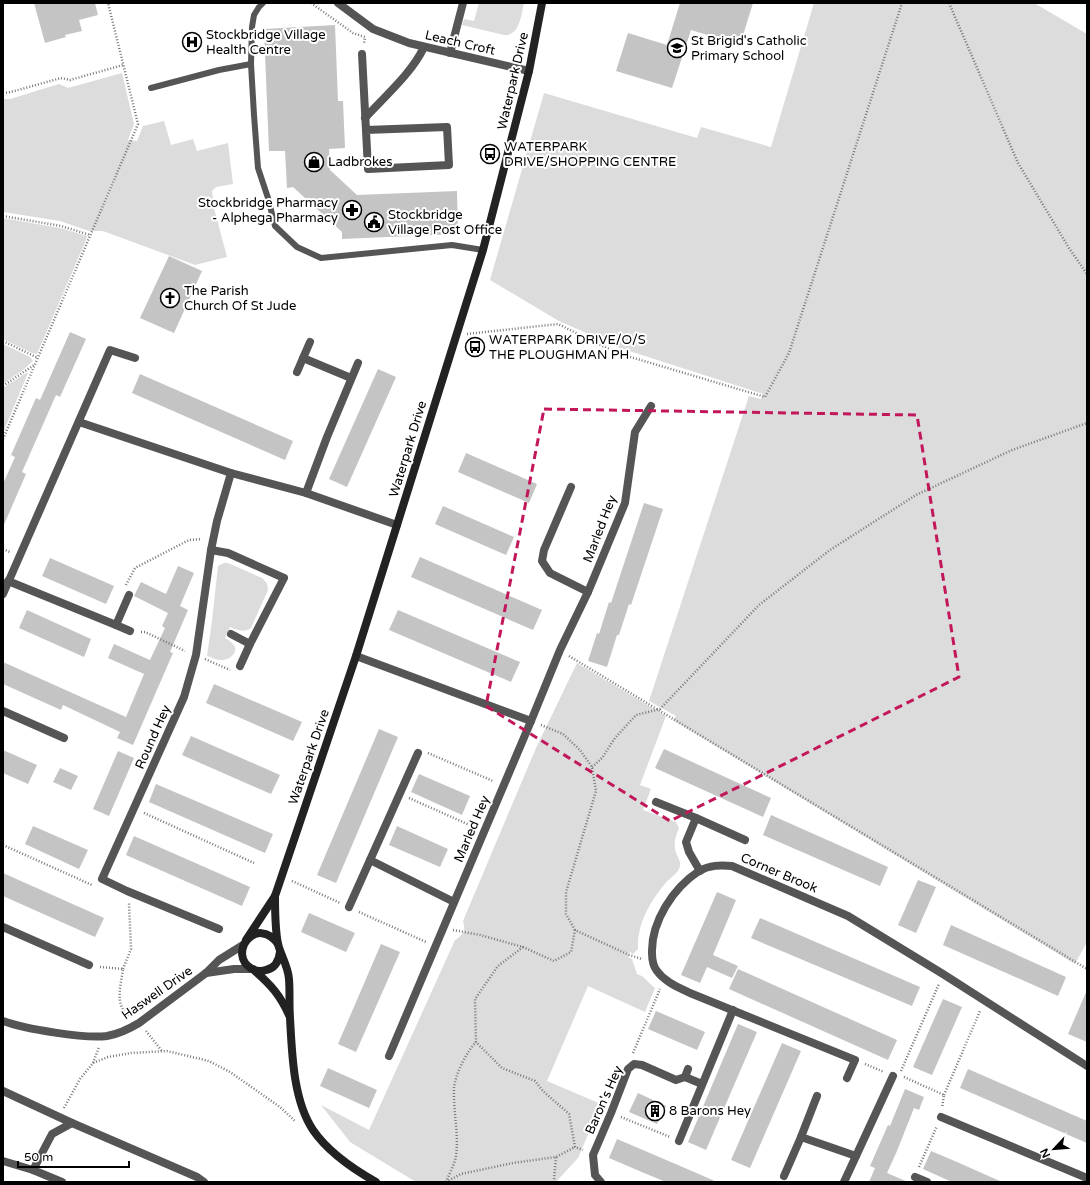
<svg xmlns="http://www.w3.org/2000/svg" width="1090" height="1185" viewBox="0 0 1090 1185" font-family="'Varela Round',sans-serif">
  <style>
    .green { fill: #dcdcdc }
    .building { fill: #c4c4c4 }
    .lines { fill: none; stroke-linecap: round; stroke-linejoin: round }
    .path { stroke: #777; stroke-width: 2.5; stroke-dasharray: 1 2; stroke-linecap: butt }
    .lane { stroke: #555; stroke-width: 6 }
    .street { stroke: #555; stroke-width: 8 }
    .secondary { stroke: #222; stroke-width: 8 }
    .marked { fill: none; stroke: #c2185b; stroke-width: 3; stroke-dasharray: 8 5; stroke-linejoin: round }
    .labels { text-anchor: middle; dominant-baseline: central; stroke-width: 4; stroke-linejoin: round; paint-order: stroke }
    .poi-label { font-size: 13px; fill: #000; stroke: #fff; text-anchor: start }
    .street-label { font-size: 13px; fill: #000; stroke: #fff }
  </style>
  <rect width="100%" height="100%" fill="#fff"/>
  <g class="green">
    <path d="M479,3H524C521,15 520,36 504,35L462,25L464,19L474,21Z"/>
    <path d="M814,3H1034L1087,34V942L1075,964L673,720L676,716L649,701L749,396L761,399L763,394L620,348L559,321L490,280L544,93L697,138L701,127L771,147Z"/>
    <path d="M122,73L134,124L128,140L137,141L143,126L164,121L171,145L193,139L197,151L228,143L233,184L216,187L212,191L214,208L227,257L195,265L103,231H89L60,221L3,212V99H10L59,84L68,88Z"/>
    <path d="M3,218L60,228L87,236L86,240L37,354L32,353L3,339Z"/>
    <path d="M3,344L30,357L33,361L23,370L3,384Z"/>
    <path d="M26,373H28L3,433V388Z"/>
    <path d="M224,563H228L262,578L267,583L268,590L251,628C244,633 237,630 230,627L225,638C229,640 233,643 235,647C237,655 227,661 220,660C216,660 211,657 207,656L212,621L218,566Z"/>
    <path d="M577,663L666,716L640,785L651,789L643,810L676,822L679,828C676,835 674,841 675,849C676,856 683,862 679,869C676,875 668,879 664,885C649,903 637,925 638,949L633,954L630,952L628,957L632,959L637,974C646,977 647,982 655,988L645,1012L588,986L547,1081L601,1104L578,1158L556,1182H416L350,1142L321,1105L369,1130L455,940C464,934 466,931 463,921L536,748Z"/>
  </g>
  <g class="building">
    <path d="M34,3H95L98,15L79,20L82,31L65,35L66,37L45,43Z"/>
    <path d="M680,3H753L740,45L691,30L672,88L616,71L628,33L667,45Z"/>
    <path d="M335,25L338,101H343L345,148L329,149L330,170L357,195L457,191L458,234L342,239V232L293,187L287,188L285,151H269L264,29Z"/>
    <path d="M169,256L202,271L174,333L140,318Z"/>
    <path d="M70,332L86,339L60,397L56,395L22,472L26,474L3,527V484L15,457L11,455L36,398L40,400Z"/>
    <path d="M378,369L396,377L347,487L329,479Z"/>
    <path d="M140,374L293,441L285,460L132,393Z"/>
    <path d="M466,453L537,484L529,503L458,472Z"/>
    <path d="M644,503L663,509L631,605L629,604L619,635H617L607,667L588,661L597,633L599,634L609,602L611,603Z"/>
    <path d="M443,506L514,537L506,555L435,524Z"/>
    <path d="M420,557L542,610L533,630L411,577Z"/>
    <path d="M50,558L114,586L106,604L42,576Z"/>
    <path d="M178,566L194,573L180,606L188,610L170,652L173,653L133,745L117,738L120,732L63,705L61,710L3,684V662L126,717L144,674L108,658L114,644L150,660L165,628L162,626L168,613L134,596L141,582L166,594Z"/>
    <path d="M27,610L91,639L84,657L19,628Z"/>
    <path d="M398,610L520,662L511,682L389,630Z"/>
    <path d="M214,684L302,722L293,741L206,703Z"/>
    <path d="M379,729L398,737L336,883L317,875Z"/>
    <path d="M191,736L280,775L271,794L182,755Z"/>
    <path d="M664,749L771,798L763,817L655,768Z"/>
    <path d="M3,750L37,765L28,784L3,773Z"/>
    <path d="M118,751L134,758L109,816L93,809Z"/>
    <path d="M60,768L78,776L71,790L53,782Z"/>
    <path d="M419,774L470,796L462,815L411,792Z"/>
    <path d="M156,784L273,834L265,853L149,802Z"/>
    <path d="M771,815L888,867L880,886L763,835Z"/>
    <path d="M33,826L88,850L79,869L25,844Z"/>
    <path d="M397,826L448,849L440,867L389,845Z"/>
    <path d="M134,836L250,887L242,906L126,855Z"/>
    <path d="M3,873L104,918L95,937L3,896Z"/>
    <path d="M918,880L936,887L916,933L898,925Z"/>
    <path d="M717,892L736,900L713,955L738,966L732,978L707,967L700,983L681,975Z"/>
    <path d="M309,913L355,933L346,952L301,932Z"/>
    <path d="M760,918L920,987L912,1006L751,938Z"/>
    <path d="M951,925L1066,977L1058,996L943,945Z"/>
    <path d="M381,944L400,952L356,1052L338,1044Z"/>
    <path d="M738,969L897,1040L888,1060L729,989Z"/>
    <path d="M1087,990V1042L1068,1034Z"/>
    <path d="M943,999L962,1007L932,1075L913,1067Z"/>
    <path d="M656,1011L705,1032L697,1050L648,1029Z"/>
    <path d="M738,1024L757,1032L706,1150L688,1142Z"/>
    <path d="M782,1043L801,1051L750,1168L731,1160Z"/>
    <path d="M328,1068L377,1090L369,1108L320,1086Z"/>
    <path d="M968,1069L1087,1121V1143L960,1088Z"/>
    <path d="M905,1089L924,1097L919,1110L914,1108L897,1151L887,1173L908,1182H869L875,1168L870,1166L888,1125L890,1126Z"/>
    <path d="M638,1093L666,1106L657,1124L629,1112Z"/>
    <path d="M617,1139L685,1168L717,1182H666L644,1173L609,1158Z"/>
    <path d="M931,1151L957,1162L1002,1182H952L923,1169Z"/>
  </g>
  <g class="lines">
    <g class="path">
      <path d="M311,3L353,33L365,37L364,44"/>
      <path d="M949,3L1018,163L1069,248L1087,274"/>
      <path d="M3,93L11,92L61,78L70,80L123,65"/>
      <path d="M3,216L61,226L90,235"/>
      <path d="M467,334L558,324L617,353L765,397L789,353L902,3"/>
      <path d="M3,341L38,358"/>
      <path d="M3,386L34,365"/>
      <path d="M3,439L138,124L108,3"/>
      <path d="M3,549L10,552"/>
      <path d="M126,585L135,568L189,540L202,539"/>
      <path d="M141,632H145L185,651"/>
      <path d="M569,656L1087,969"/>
      <path d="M205,659L230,670"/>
      <path d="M541,725L563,734L580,750L592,767L596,791L566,892V914L575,930L629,955L642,959"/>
      <path d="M428,753L493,781"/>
      <path d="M592,767L602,758L615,738L636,715L660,709L759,605L830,550L916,495L1012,450L1087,423"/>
      <path d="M409,798L474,827"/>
      <path d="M144,813L254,863"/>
      <path d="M3,845L92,885"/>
      <path d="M292,881L340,903"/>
      <path d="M359,912L426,942"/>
      <path d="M453,930L480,935L523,947L554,961L571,952L575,930"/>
      <path d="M523,947L498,966L475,999L476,1042L502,1068L535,1081L543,1091L569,1114L575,1147L583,1150"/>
      <path d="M100,967L123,969C121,985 114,1005 129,1016"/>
      <path d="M123,969L131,949L129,903"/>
      <path d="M146,1031L162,1051"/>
      <path d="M633,1053L660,989"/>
      <path d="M93,1063L99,1047"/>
      <path d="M865,1064L884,1072"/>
      <path d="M901,1071L939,984"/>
      <path d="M904,1077L944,1095L942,1108"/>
      <path d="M944,1095L980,1011"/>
      <path d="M64,1108L80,1079L93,1063L108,1057L131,1053L167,1051L209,1061L230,1072L280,1107L295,1121"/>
      <path d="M621,1117L670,1137"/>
      <path d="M919,1167L937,1126"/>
      <path d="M446,1182C449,1174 455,1164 456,1156C459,1133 453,1111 454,1088C455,1075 467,1051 476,1042"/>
      <path d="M446,1182L461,1174L513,1163L556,1157L575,1147"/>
      <path d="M553,1182L554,1179L556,1157"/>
    </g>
    <g class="lane">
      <path d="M263,3L259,7L254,15L252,27L251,64L254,115L258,168L268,198L275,226L297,247L321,258L452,245L483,250"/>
      <path d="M151,88L219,70L251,64"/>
    </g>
    <g class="street">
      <path d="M338,3L373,29L409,43L529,71"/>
      <path d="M450,53L463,3"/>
      <path d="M362,54L368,169L449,165L447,127L366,130"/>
      <path d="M365,118C385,96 412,73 424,47"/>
      <path d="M303,358L351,378"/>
      <path d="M297,372L310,342"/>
      <path d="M79,422L231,473L306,493L397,525"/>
      <path d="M571,487L544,550L542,561L550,573L588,592"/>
      <path d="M306,493L327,437L358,363"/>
      <path d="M211,550L228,553L284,578L250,644"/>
      <path d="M8,581L116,625"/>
      <path d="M3,594L110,350L135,358"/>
      <path d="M129,595L116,625L130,631"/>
      <path d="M231,634L250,644L240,666"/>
      <path d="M356,656L531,721"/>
      <path d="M3,711L64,738"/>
      <path d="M656,802L696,818"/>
      <path d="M370,860L454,902"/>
      <path d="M700,871L689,852L686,842L696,818L745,840"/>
      <path d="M349,907L418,753"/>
      <path d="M3,927L89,965"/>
      <path d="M219,929L127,891L102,879L184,697L196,655L211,550L217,521L231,473"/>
      <path d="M206,973L234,969H253"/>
      <path d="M3,1021C25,1029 85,1039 107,1036C119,1034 129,1029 139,1023L206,973L219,960L243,945"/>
      <path d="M389,1056L531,721L560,650L588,592L625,503L635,432L651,406"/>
      <path d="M685,1077L702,1084"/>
      <path d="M847,1078L855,1060L690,993C678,987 665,982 657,971C653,966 652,960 652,953C651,922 673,888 699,871C710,865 720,865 732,866L848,916L943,974L1087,1066"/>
      <path d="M3,1091L72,1123"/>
      <path d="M941,1117L1087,1178"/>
      <path d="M801,1137L856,1156"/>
      <path d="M679,1141L733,1010"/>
      <path d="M3,1161L33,1170L62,1182"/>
      <path d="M33,1170L52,1134L72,1123L197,1177L204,1182"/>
      <path d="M784,1176L801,1137L817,1096"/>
      <path d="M915,1177L927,1182"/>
      <path d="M601,1182L595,1175L593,1155L611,1113L628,1069L634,1064L642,1065L676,1080L685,1077L688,1069"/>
      <path d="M844,1182L893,1076"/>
    </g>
    <g class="secondary">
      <path d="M275,896C275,912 275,929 278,944C281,956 288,966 289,979C290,992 289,1005 290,1018C292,1053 293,1100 313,1130C328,1152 353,1169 376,1182"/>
      <path d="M246,940L275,896L356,656L397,525L483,250L529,71L542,3"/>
      <path d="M278,944C257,914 226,954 252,969C256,971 261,972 266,970C276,968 279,960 280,952"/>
      <path d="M255,971C271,985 280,995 289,1015"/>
    </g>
  </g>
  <path class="marked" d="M544,409L917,415L959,677L670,821L486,706Z"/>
  <defs>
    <g id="hospital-ring" transform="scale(1)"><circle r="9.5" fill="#fff" stroke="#000" stroke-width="1.5"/><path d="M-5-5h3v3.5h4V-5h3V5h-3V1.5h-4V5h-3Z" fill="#000"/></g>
    <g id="school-ring" transform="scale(1)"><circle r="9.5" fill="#fff" stroke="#000" stroke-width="1.5"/><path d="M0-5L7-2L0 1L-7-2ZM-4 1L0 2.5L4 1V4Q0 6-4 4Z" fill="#000"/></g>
    <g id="bus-ring" transform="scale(1)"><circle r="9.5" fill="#fff" stroke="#000" stroke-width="1.5"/><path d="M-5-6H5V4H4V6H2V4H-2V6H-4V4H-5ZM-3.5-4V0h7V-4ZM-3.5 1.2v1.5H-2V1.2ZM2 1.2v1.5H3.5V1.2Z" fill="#000"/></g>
    <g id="shop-ring" transform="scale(1)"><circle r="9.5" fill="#fff" stroke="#000" stroke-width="1.5"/><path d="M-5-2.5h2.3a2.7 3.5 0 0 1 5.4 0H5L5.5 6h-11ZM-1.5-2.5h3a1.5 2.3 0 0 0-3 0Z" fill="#000"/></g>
    <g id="pharmacy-ring" transform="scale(1)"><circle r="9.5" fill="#fff" stroke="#000" stroke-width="1.5"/><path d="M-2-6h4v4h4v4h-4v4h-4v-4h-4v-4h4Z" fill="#000"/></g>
    <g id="civic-ring" transform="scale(1)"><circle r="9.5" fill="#fff" stroke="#000" stroke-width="1.5"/><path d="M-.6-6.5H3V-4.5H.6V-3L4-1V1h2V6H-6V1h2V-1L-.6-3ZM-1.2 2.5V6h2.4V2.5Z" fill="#000"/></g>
    <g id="church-ring" transform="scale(1)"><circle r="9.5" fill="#fff" stroke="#000" stroke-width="1.5"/><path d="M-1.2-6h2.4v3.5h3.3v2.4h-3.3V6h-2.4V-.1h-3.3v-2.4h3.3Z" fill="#000"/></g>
    <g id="building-ring" transform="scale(1)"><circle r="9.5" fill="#fff" stroke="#000" stroke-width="1.5"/><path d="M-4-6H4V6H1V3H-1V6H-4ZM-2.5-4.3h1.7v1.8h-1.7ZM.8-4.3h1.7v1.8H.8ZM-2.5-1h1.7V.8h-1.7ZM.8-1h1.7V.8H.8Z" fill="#000"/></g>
  </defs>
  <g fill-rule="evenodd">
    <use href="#hospital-ring" x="192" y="42"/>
    <use href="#school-ring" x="677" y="48"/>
    <use href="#bus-ring" x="490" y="154"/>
    <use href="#shop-ring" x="314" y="162"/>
    <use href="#pharmacy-ring" x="352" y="210"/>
    <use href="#civic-ring" x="374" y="222"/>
    <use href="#church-ring" x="170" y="298"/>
    <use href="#bus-ring" x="475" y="347"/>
    <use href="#building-ring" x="655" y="1111"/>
  </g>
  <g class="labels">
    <g class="poi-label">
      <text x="206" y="35">Stockbridge Village<tspan x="206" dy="15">Health Centre</tspan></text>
      <text x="691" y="41">St Brigid's Catholic<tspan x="691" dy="15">Primary School</tspan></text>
      <text x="504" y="147">WATERPARK<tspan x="504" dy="15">DRIVE/SHOPPING CENTRE</tspan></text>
      <text x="328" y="162">Ladbrokes</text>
      <text x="338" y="203" text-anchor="end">Stockbridge Pharmacy<tspan x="338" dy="15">- Alphega Pharmacy</tspan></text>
      <text x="388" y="215">Stockbridge<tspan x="388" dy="15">Village Post Office</tspan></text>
      <text x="184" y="291">The Parish<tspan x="184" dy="15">Church Of St Jude</tspan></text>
      <text x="489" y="340">WATERPARK DRIVE/O/S<tspan x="489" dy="15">THE PLOUGHMAN PH</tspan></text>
      <text x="669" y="1111">8 Barons Hey</text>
    </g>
    <g class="street-label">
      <text transform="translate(460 43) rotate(13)">Leach Croft</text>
      <text transform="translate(513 81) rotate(-77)">Waterpark Drive</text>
      <text transform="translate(408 449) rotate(-73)">Waterpark Drive</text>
      <text transform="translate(600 529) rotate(-69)">Marled Hey</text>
      <text transform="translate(153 737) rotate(-66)">Round Hey</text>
      <text transform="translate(309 757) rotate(-71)">Waterpark Drive</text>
      <text transform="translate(472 829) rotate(-67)">Marled Hey</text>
      <text transform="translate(779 873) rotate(23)">Corner Brook</text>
      <text transform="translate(157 993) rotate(-35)">Haswell Drive</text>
      <text transform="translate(604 1100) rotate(-66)">Baron's Hey</text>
    </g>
  </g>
  <rect width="1090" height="1185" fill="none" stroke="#000000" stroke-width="8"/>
  <g transform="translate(1054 1149) rotate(244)" stroke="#ffffff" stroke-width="3" paint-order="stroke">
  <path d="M0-3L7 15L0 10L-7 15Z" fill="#000000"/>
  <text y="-6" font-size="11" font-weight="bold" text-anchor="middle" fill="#000000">N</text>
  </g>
  <path d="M18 1161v6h111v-6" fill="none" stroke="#000000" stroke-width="2"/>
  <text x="24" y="1161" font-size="12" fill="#000000" stroke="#ffffff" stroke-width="3" paint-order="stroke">50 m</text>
</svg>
